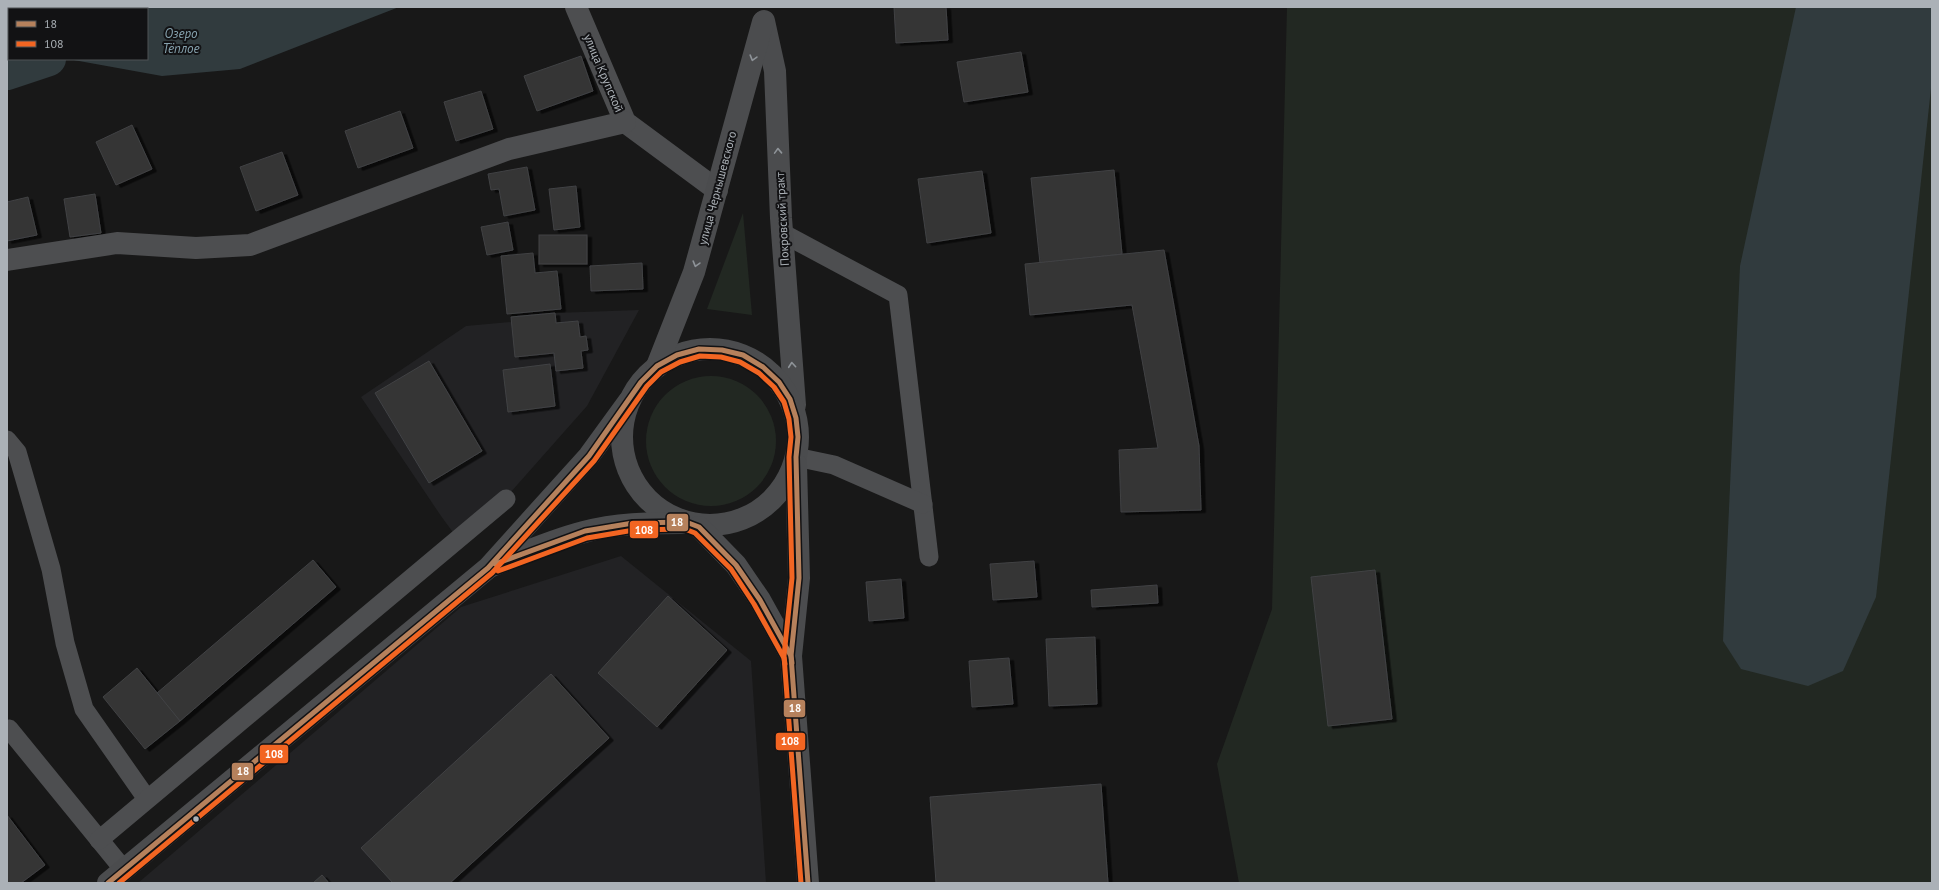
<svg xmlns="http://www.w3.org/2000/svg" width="1939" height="890" viewBox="0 0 1939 890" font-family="'PT Sans',sans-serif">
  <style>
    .built { fill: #222224 }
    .green { fill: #222822 }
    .water { fill: #313b3e }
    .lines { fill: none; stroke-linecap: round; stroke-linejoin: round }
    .canal { stroke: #313b3e; stroke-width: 34 }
    .building { fill: #343435; stroke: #414244; filter: url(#shadow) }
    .lane { stroke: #4d4e50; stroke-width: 19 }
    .street { stroke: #4d4e50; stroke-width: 22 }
    .secondary { stroke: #4b4c4e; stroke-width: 22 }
    .bus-1-casing { stroke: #121214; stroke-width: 8 }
    .bus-2-casing { stroke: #121214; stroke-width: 8 }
    .bus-1 { stroke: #b6815c; stroke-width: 5 }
    .bus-2 { stroke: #f26522; stroke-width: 5 }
    .oneway { stroke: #8e9398 }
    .bus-dot { fill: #abb1b7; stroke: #121214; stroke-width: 1.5 }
    .labels { text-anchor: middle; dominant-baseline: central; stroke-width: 4; stroke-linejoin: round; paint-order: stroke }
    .street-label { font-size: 12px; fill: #abb1b7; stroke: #121214 }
    .water-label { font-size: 13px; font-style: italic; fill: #86a2ae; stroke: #121214 }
    .line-badge { stroke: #121214; stroke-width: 1.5 }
    .badge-label { font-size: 11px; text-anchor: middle; font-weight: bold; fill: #fff }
  </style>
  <defs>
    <filter id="shadow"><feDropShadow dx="4.5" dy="2.5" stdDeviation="0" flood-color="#0009"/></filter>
  </defs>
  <rect width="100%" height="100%" fill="#181818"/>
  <g class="built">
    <path d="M639,310L587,406L463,546L441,516L361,397L466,326L511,322V317L515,316L555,313Z"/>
    <path d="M621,556L751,661L766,883H138L461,607Z"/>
  </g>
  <g class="green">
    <path d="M1287,7H1932V883H1239L1217,764L1272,609Z"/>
    <path d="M743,213L752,315L707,309Z"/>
    <circle cx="711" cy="441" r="65"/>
  </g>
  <g class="water">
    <path d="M7,7H399L240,69L162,76L68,59H147V9H9V59H16L7,63Z"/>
    <path d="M1796,7H1932V79L1876,597L1843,671L1808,686L1741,669L1723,641L1740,266Z"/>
  </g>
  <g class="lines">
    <path class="canal" d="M7,73L49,59"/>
  </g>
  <g class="building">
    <path d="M894,7H946L948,40L896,43Z"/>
    <path d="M1021,52L1028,92L964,102L957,62Z"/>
    <path d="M581,56L593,91L537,111L524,76Z"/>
    <path d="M481,91L493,129L456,141L444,102Z"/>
    <path d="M400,111L413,148L358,168L345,131Z"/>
    <path d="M132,125L152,169L116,185L96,142Z"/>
    <path d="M282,152L298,195L256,211L240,167Z"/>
    <path d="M527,167L535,210L504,216L499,189L491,190L488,174Z"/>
    <path d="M1114,170L1122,254L1040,263L1031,178Z"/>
    <path d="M982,171L991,233L927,243L918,179Z"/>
    <path d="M576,186L580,227L554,230L549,189Z"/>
    <path d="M95,194L101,233L70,237L64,199Z"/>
    <path d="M28,197L37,235L7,241V202Z"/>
    <path d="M508,222L513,250L487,255L481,227Z"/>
    <rect x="539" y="235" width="48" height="29"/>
    <path d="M1164,250L1199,446L1201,510L1121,512L1119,450L1158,448L1132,305L1030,315L1025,264Z"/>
    <path d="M533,253L535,273L557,271L561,309L507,314L501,256Z"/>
    <path d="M642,263L643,289L591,291L590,266Z"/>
    <path d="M555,313L556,323L578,321L580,337L586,336L588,350L581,351L583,368L556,371L554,353L515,357L511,317Z"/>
    <path d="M429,361L482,451L429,483L375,393Z"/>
    <path d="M550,364L555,406L508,412L503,370Z"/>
    <path d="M313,560L336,587L180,721L157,693Z"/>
    <path d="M1034,561L1037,597L993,600L990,564Z"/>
    <path d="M1375,570L1392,719L1328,726L1311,577Z"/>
    <path d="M901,579L904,618L869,621L866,582Z"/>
    <path d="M1157,585L1158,603L1092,607L1091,590Z"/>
    <path d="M668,596L727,650L657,727L598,673Z"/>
    <path d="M1095,637L1097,704L1049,706L1046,639Z"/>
    <path d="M1009,658L1013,704L972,707L969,661Z"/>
    <path d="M137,668L180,721L145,749L103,697Z"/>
    <path d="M551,674L609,738L450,883H393L361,848Z"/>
    <path d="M1101,784L1108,883H936L930,797Z"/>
    <path d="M7,815L45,865L21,883H7Z"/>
    <path d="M322,875L329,883H313Z"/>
  </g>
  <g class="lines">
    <g class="lane">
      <path d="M782,233L898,295L929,557"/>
      <path d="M7,440L17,452L51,569L65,643L84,709L147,799"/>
      <path d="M796,457L834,465L923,504"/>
      <path d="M9,729L124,870"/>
      <path d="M99,840L506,499"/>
    </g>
    <g class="street">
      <path d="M576,7L625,122L717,190"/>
      <path d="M7,260L117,243L196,248L250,245L509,149L625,122"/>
    </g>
    <g class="secondary">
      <path d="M764,21L775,71L781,218L795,405"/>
      <circle cx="710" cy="437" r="88"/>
      <path d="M657,366L694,272L763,22"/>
      <path d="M796,464L799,578L791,656L808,883"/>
      <path d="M699,527L736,565L760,600L791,656"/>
      <path d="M492,566C522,553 553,540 584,532C616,523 649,523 681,523"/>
      <path d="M108,883L488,568L589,456L629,401"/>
    </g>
    <g class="bus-1-casing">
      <g id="bus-1">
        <path d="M495,564L585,531L633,523L686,522L699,527L736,565L760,600L791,656L792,663"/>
        <path d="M108,883L488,568L589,456L641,382L657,366L677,355L699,349L722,350L743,355L763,367L779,382L790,399L796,418L798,437L796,457L799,578L791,656L808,883"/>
      </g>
    </g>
    <g class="bus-2-casing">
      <g id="bus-2">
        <path d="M498,571L587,538L634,530L685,529L695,533L731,569L754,604L784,658L785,664"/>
        <path d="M119,883L492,573L594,461L647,386L661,372L680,362L700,356L721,357L740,362L759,373L774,387L784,402L789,419L791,437L789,457L792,578L784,656L801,883"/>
      </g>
    </g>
    <use href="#bus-1" class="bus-1"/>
    <use href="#bus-2" class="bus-2"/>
  </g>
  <defs><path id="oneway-chevron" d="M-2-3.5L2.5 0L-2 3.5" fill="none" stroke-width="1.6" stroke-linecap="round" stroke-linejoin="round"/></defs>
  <g class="oneway">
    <use href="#oneway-chevron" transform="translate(753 58) rotate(106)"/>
    <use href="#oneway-chevron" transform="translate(778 151) rotate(-92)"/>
    <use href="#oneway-chevron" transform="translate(696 264) rotate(106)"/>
    <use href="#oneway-chevron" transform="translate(792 365) rotate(-95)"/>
  </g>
  <circle class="bus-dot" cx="196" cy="819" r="3.5"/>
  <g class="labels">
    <g class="street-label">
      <text transform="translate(604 73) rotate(67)">улица Крупской</text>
      <text transform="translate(717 188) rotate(-75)">улица Чернышевского</text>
      <text transform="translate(782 219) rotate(-93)">Покровский тракт</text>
    </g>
    <g class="water-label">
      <text x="181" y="33">Озеро<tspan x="181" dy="15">Тёплое</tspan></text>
    </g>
  </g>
  <g class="line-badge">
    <rect x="666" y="513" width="23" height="19" rx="4" fill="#b6815c"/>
    <rect x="629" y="520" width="30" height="19" rx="4" fill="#f26522"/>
    <rect x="783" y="699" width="23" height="19" rx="4" fill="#b6815c"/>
    <rect x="775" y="732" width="31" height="19" rx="4" fill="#f26522"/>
    <rect x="259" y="744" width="30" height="20" rx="4" fill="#f26522"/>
    <rect x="231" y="762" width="23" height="19" rx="4" fill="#b6815c"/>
  </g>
  <g class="badge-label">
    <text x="677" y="526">18</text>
    <text x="644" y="534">108</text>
    <text x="795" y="712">18</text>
    <text x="790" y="745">108</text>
    <text x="274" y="758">108</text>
    <text x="243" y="775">18</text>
  </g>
  <rect width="1939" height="890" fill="none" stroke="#abb1b7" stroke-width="16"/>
  <rect x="8" y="8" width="140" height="52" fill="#121214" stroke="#4f5255"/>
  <rect x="16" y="21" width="20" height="6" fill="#b6815c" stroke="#4f5255"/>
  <text x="44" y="28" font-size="12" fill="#abb1b7">18</text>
  <rect x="16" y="41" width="20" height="6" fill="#f26522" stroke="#4f5255"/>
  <text x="44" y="48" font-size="12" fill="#abb1b7">108</text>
</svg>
